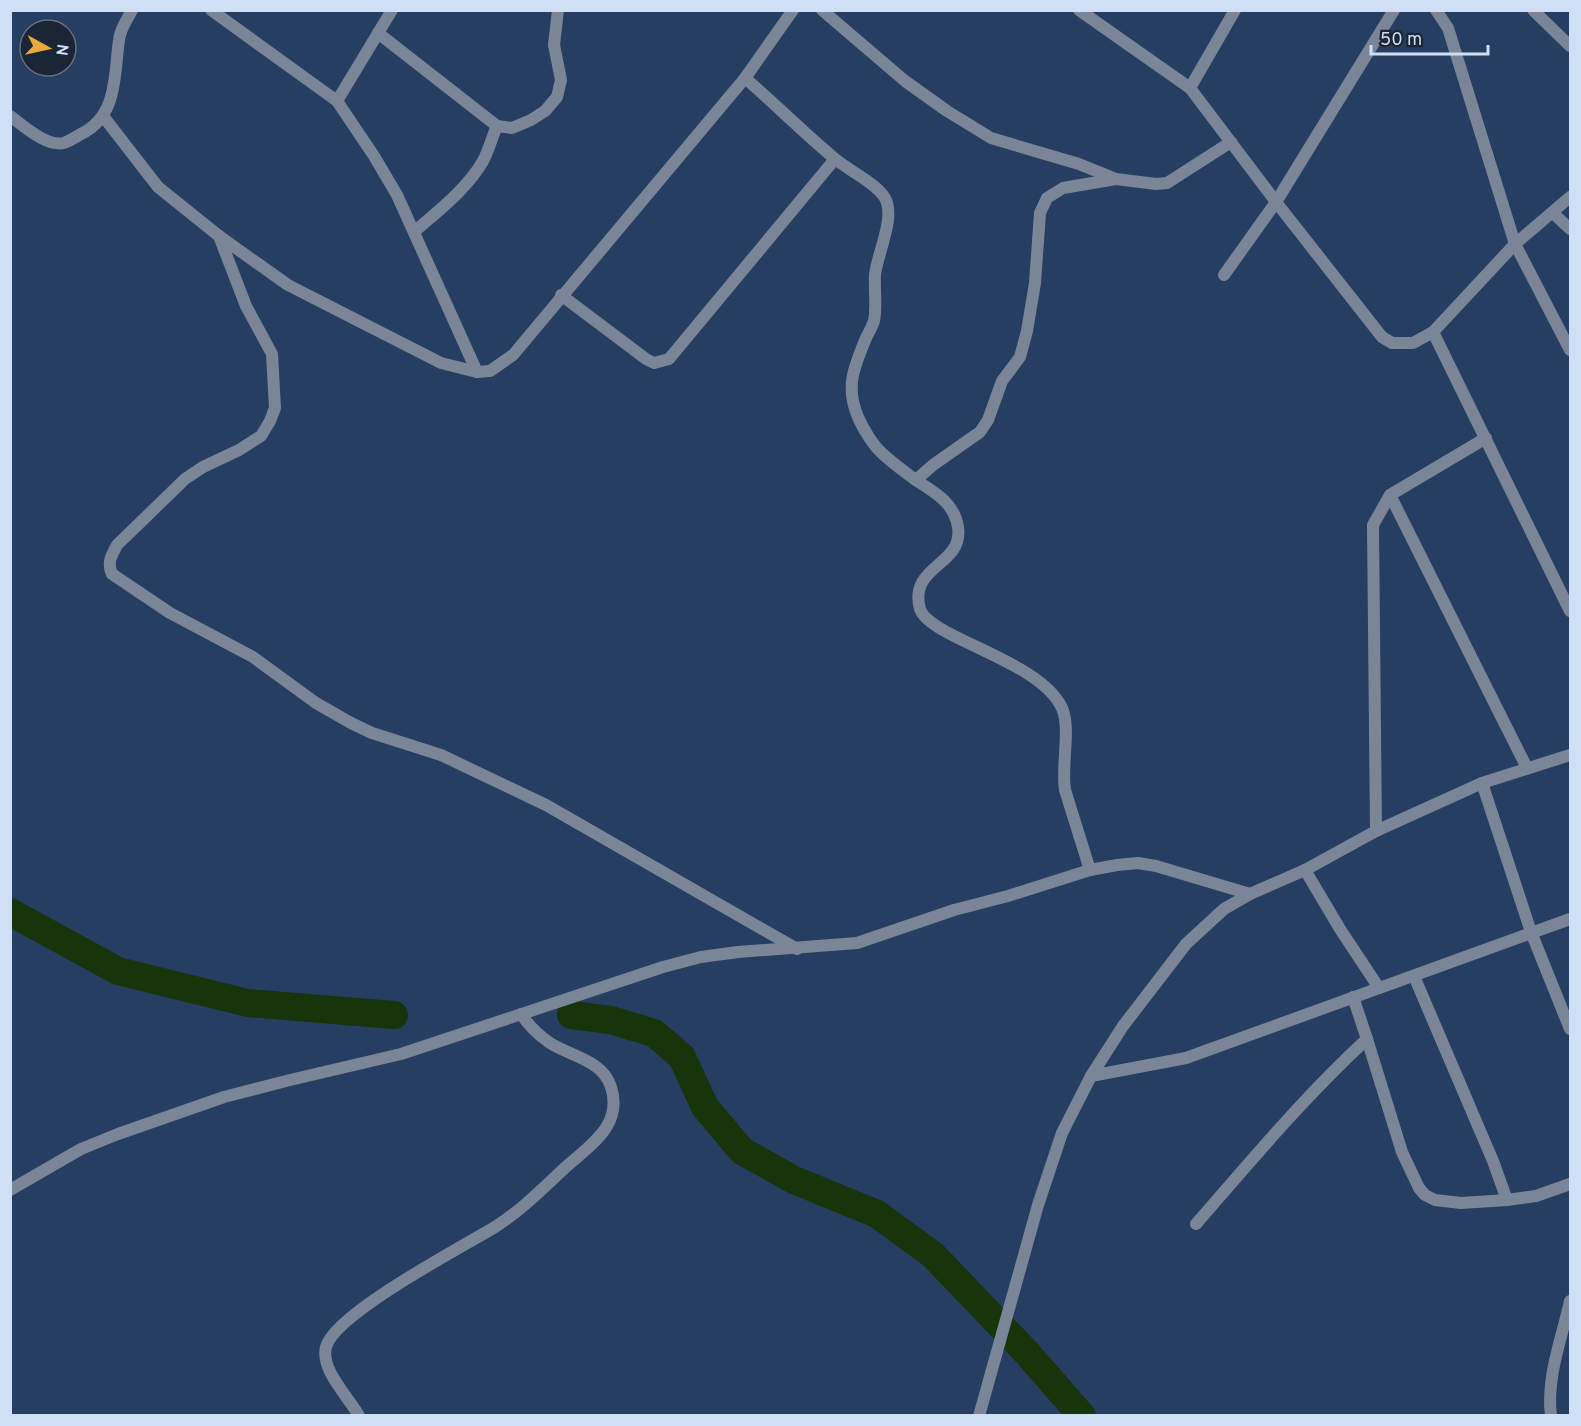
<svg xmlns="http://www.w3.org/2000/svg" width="1581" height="1426" viewBox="0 0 1581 1426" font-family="Overpass,sans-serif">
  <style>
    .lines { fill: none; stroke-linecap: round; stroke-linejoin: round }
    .river { stroke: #17340a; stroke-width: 28 }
    .minor { stroke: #7a8698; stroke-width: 12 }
    .tertiary { stroke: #7a8698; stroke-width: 12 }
  </style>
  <rect width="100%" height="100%" fill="#263e61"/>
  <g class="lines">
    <g class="river">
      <path d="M10,912L118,971L248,1003L394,1015"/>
      <path d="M571,1015L611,1020L654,1033L682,1057L705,1107L742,1151L794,1180L877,1214L933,1255L1027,1353L1082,1416"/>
    </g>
    <g class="minor">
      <path d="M211,10L337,101L374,156L397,195L477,372L490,371L513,355L745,78L793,10"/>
      <path d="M822,10L905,81L947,111L991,138L1079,164L1116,179"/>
      <path d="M1079,10L1190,88L1276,202L1382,337L1392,343H1413L1433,332L1515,244L1570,197"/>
      <path d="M1436,10L1448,28L1515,244L1570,350"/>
      <path d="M1533,10L1570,46"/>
      <path d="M378,33L497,126L512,128L531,120L545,111L557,97L561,80L554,45L558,10"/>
      <path d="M745,78C775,104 804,133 834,158C848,170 876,183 885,198C896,217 877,254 875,275C874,290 877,305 874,321C872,327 869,332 866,338C854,367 845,387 858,417C863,429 874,447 884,455C894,464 906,473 917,481C936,493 954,503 958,527C964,566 908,565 920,609C929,638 1040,660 1062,708C1071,728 1061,766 1065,790L1090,870"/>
      <path d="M1190,88L1235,10"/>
      <path d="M337,101L392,10"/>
      <path d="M10,116C24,126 46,147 64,143C69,141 76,137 81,134C118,116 114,75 119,40C120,29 127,20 132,10"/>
      <path d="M103,116L158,187L219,236L288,285L441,363L477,372"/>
      <path d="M1553,213L1570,229"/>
      <path d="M414,232C438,211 467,189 483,161C489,150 492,137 497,126"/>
      <path d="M219,236L246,306L272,354L275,408L270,421L261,436L239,450L203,467L185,479L117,545C111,556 107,563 112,574L170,613L253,657L316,703L351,723L372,733L441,755L546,805L797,949"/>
      <path d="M1224,275L1276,202L1394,10"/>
      <path d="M561,295L646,359L654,363L669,359L835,159"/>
      <path d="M1433,332L1570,611"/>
      <path d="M916,480L933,465L980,432L988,420L1002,381L1020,357L1027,331L1035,283L1040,213L1047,198L1063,188L1116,179L1156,184L1167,183L1231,142"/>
      <path d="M1390,495L1527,768"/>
      <path d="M1482,783L1531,932L1570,1029"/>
      <path d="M1376,831L1373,525L1390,495L1486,438"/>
      <path d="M1305,870L1340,929L1379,988"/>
      <path d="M1414,976L1493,1161L1507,1200L1536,1196L1570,1184"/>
      <path d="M1367,1039L1402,1152L1419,1188L1425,1195L1435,1200L1461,1203L1507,1200"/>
      <path d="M1091,1076L1186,1058L1570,919"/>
      <path d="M1196,1224C1251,1161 1305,1096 1367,1039L1353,997"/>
      <path d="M359,1416C349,1397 320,1370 326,1347C334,1314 462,1247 495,1227C522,1210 545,1186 568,1165C592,1144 623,1124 611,1087C603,1060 570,1056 550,1043C538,1035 529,1026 521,1014"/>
      <path d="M1551,1416C1546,1377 1562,1338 1570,1301"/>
    </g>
    <g class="tertiary">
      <path d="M10,1190L81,1149L118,1134L224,1097L290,1080L401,1054L663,967L701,957L738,952L857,943L954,910L1008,896L1090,870L1117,865L1138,863L1156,866L1250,894"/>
      <path d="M979,1416L1038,1205L1062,1133L1091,1076L1123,1026L1186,944L1224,909L1250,894L1305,870L1376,831L1482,783L1570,755"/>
    </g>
  </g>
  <rect width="1581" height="1426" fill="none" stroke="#d0dff5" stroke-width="24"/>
  <g transform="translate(48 48) rotate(98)"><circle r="28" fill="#1a2535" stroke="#636f82" stroke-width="1.5"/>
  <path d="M0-4.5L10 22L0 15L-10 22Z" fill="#eaaa39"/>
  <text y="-9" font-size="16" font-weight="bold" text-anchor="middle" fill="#d0dff5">N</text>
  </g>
  <path d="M1371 45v9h117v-9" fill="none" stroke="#d0dff5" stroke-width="3"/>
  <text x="1380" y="45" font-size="18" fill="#d0dff5" stroke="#1a2535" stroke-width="4.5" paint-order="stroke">50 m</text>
</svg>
